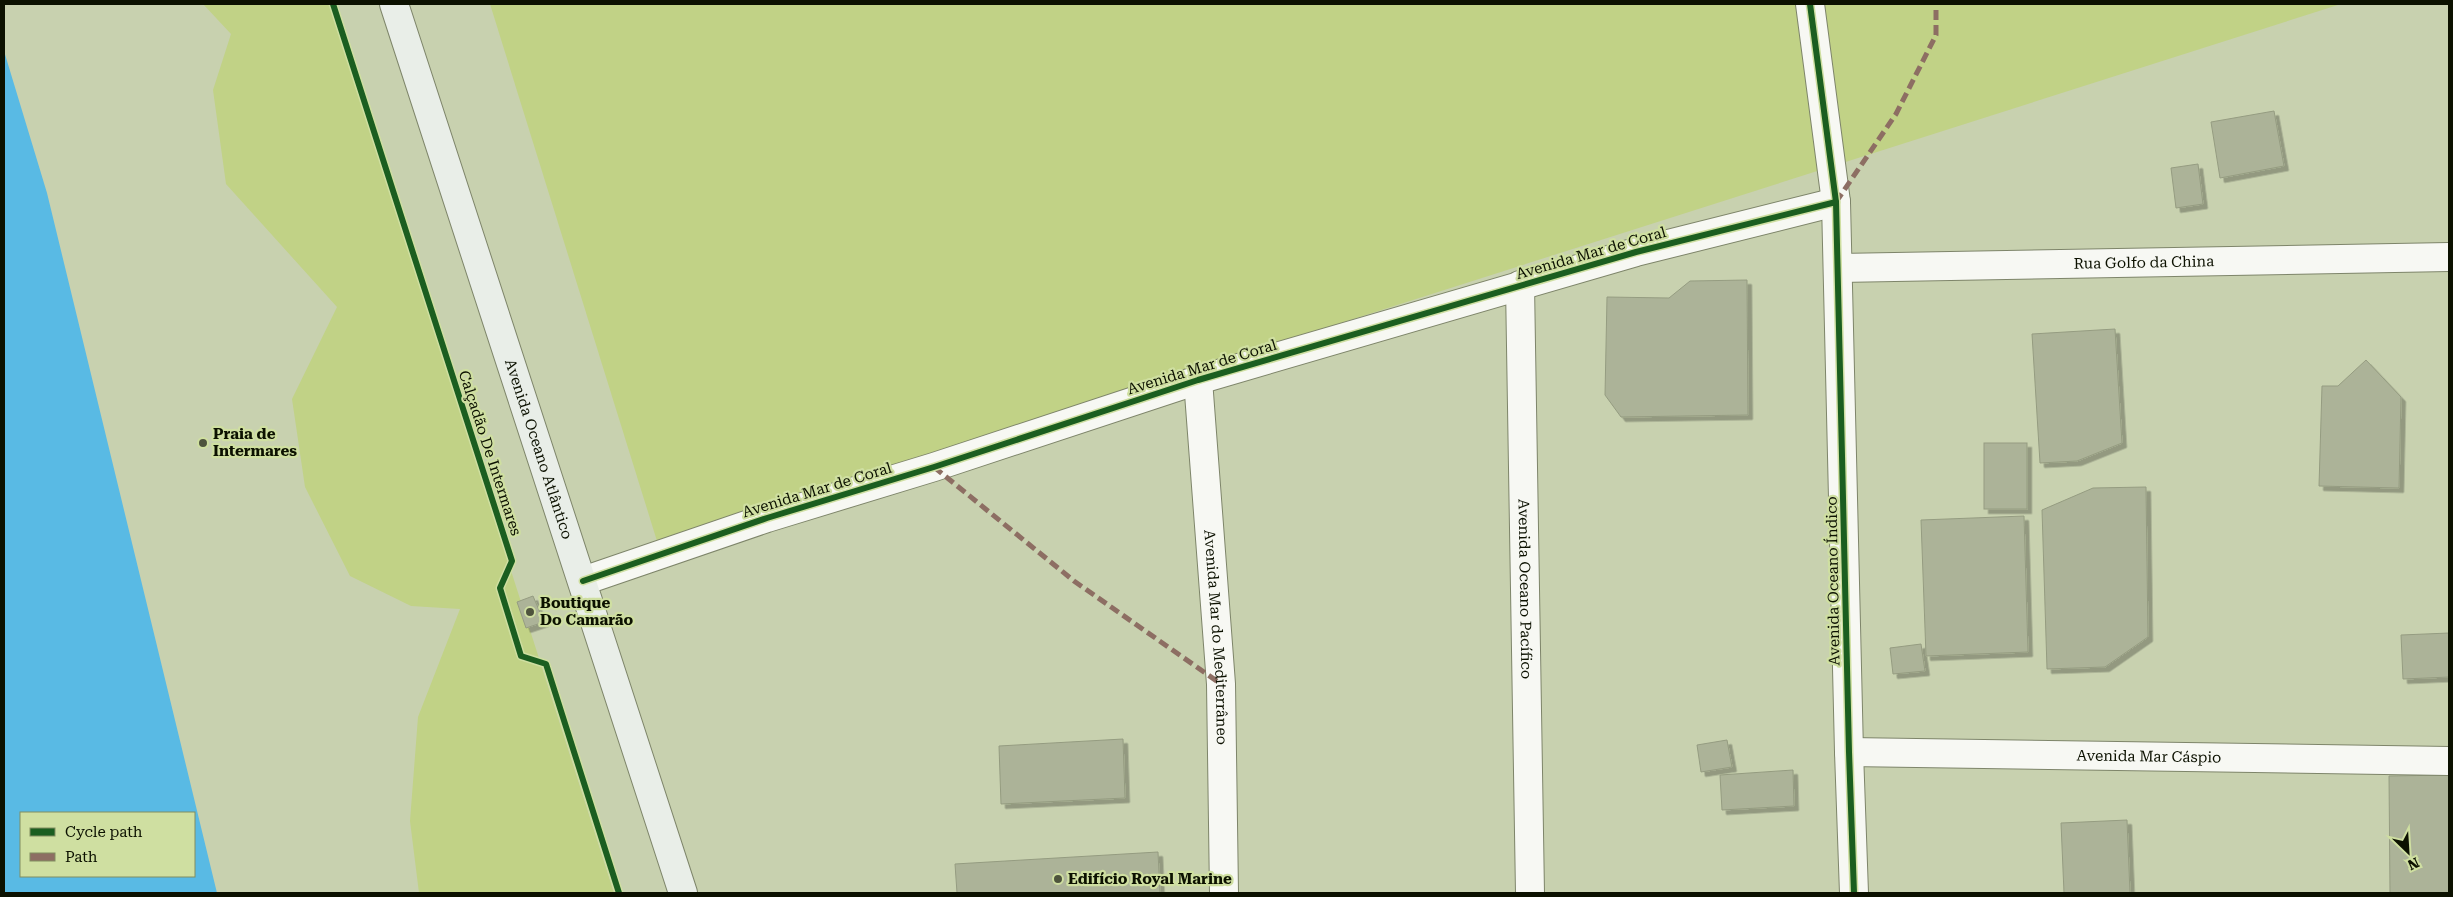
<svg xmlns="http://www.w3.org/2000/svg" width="2453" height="897" viewBox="0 0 2453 897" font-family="'Roboto Serif',serif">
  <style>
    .green { fill: #c1d286 }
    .water { fill: #59bae4; fill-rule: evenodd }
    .building { fill: #acb398; stroke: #959c81; filter: url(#shadow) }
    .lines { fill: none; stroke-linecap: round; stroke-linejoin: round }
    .street-casing { stroke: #7e856a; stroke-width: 30 }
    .secondary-casing { stroke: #7e856a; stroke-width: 30 }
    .street { stroke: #f7f8f3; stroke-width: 28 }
    .secondary { stroke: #e9eee8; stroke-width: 28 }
    .quiet { stroke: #8d6e63; stroke-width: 5; stroke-dasharray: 10 5; stroke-linecap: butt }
    .cycleway-casing { stroke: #cfdfa1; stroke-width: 9 }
    .cycleway { stroke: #1b5e20; stroke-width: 6 }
    .poi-dot { fill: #4e543d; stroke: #cfdfa1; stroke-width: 2 }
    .labels { text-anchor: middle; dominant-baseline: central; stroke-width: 4.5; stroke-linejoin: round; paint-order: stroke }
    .street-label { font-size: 15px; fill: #0c1100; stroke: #cfdfa1 }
    .poi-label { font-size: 15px; font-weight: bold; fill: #0c1100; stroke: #cfdfa1; text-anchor: start }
  </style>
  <defs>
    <filter id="shadow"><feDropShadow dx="4.5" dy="4.5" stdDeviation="0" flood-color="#0004"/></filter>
  </defs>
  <rect width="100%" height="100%" fill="#c8d1af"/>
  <g class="green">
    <path d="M203,4H330L614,893H419L410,821L418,717L460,609L411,606L350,576L305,487L292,399L337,307L226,184L213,90L231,34Z"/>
    <path d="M490,4H2341L657,541Z"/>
  </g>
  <path class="water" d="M4,51L47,193L217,893H4ZM21,813H194V876H21Z"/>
  <g class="building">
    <path d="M2274,111L2284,166L2220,178L2211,122Z"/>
    <path d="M2198,164L2203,204L2176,208L2171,168Z"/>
    <path d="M1747,280L1748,415L1621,417L1605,395L1607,297L1669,298L1690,281Z"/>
    <path d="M2115,329L2122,443L2077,461L2040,463L2032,334Z"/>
    <path d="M2366,360L2401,397L2399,488L2319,486L2322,386H2338Z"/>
    <rect x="1984" y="443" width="43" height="66"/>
    <path d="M2146,487L2148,637L2105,667L2047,669L2042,510L2093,488Z"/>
    <path d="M2024,516L2028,652L1926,656L1921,520Z"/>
    <path d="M533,596L544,622L526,628L517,602Z"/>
    <path d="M2449,633V677L2403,679L2401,635Z"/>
    <path d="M1921,644L1925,671L1893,674L1890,648Z"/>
    <path d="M1123,739L1125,798L1001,804L999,746Z"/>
    <path d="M1727,740L1732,767L1701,772L1697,745Z"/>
    <path d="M1793,770L1794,806L1722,810L1720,775Z"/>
    <path d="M2449,775V893H2390L2389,776Z"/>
    <path d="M2127,820L2130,893H2064L2061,823Z"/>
    <path d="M1158,852L1160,893H957L955,864Z"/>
  </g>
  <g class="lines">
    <g class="street-casing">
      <g id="street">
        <path d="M1810,4L1836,202L1849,752L1854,893"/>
        <path id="s1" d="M1839,268L2449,257"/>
        <path id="s2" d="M1520,285L1530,893"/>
        <path id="s3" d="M1198,380L1221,684L1224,893"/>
        <path d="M583,581L767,518L934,467L1198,380L1636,252L1836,202"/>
        <path id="s4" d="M1849,752L2449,761"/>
      </g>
    </g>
    <g class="secondary-casing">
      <g id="secondary">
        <path id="s5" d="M394,4L683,893"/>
      </g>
    </g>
    <use href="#street" class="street"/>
    <use href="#secondary" class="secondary"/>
    <g class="quiet">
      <path d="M1836,202L1896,114L1936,35V4"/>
      <path d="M934,467L1074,581L1221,684"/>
    </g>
    <g class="cycleway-casing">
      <g id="cycleway">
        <path d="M333,4L512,561L500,588L521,656L546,664L619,893"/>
        <path d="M1810,4L1836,202L1849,752L1854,893"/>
        <path d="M583,581L767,518L934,467L1198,380L1636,252L1836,202"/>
      </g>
    </g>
    <use href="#cycleway" class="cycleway"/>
  </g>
  <g class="poi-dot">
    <circle cx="203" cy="443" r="5"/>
    <circle cx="530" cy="612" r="5"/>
    <circle cx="1058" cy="879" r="5"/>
  </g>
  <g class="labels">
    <g class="street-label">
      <text transform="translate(1591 253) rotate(-16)">Avenida Mar de Coral</text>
      <text stroke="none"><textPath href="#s1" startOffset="305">Rua Golfo da China</textPath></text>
      <text transform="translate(1202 367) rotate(-17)">Avenida Mar de Coral</text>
      <text stroke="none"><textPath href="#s5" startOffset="468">Avenida Oceano Atlântico</textPath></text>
      <text transform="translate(490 453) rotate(72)">Calçadão De Intermares</text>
      <text transform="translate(817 490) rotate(-17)">Avenida Mar de Coral</text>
      <text transform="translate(1833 581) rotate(-91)">Avenida Oceano Índico</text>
      <text stroke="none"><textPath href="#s2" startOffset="304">Avenida Oceano Pacífico</textPath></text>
      <text stroke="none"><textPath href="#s3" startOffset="258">Avenida Mar do Mediterrâneo</textPath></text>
      <text stroke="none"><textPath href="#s4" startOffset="300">Avenida Mar Cáspio</textPath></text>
    </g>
    <g class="poi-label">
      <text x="213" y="434">Praia de<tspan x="213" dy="17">Intermares</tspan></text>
      <text x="540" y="603">Boutique<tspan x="540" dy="17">Do Camarão</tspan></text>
      <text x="1068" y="879">Edifício Royal Marine</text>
    </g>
  </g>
  <rect width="2453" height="897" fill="none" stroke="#0c1100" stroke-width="10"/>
  <rect x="20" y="812" width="175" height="65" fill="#cfdfa1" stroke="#818d61"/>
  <rect x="30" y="828" width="25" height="8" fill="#1b5e20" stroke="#818d61"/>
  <text x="65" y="837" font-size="15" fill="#0c1100">Cycle path</text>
  <rect x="30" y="853" width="25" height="8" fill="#8d6e63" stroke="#818d61"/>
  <text x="65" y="862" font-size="15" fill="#0c1100">Path</text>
  <g transform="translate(2408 852) rotate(155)" stroke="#cfdfa1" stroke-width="4" paint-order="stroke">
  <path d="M0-4L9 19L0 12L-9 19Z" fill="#0c1100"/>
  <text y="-8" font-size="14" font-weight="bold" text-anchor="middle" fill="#0c1100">N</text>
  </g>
</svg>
